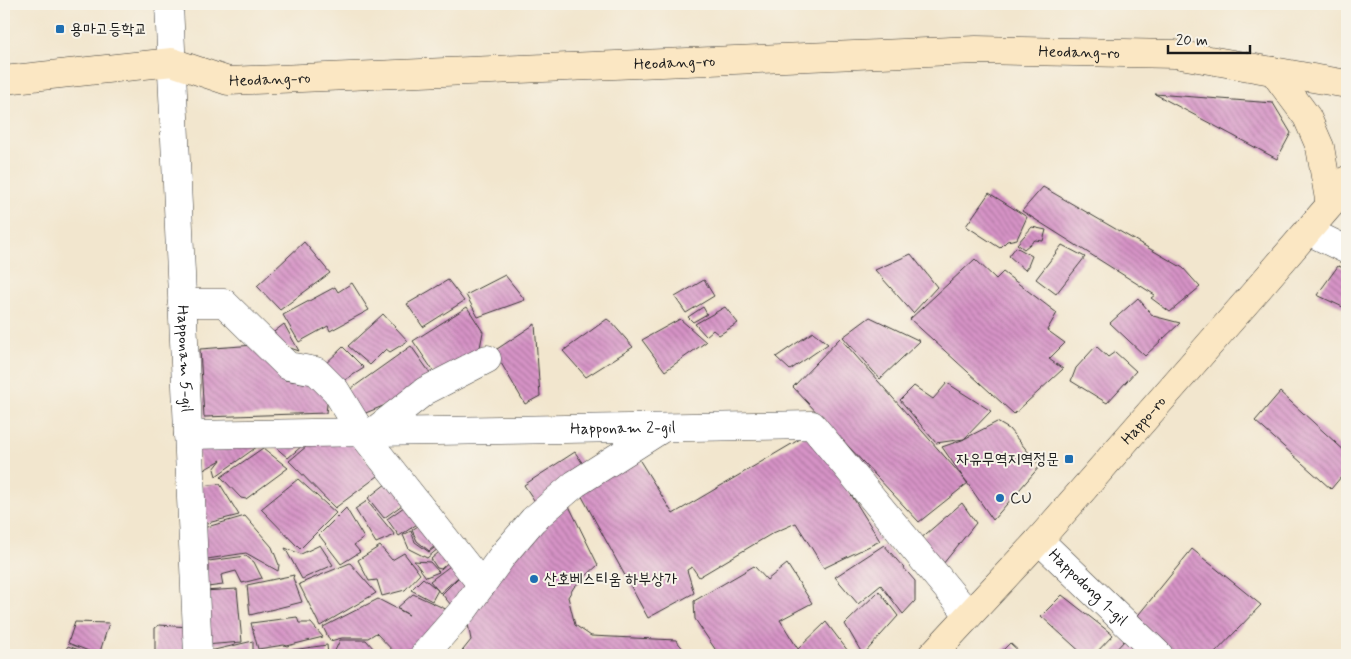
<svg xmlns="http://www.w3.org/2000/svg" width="1351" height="659" viewBox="0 0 1351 659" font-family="Mynerve,'Poor Story',sans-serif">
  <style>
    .building { fill: url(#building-back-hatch) }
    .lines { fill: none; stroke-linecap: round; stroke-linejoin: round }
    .street-casing { stroke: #3c3a37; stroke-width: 29 }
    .secondary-casing { stroke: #3c3a37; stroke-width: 29 }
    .street { stroke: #fff; stroke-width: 28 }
    .secondary { stroke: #fbe7c3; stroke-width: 28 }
    .poi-dot { fill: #1f6fb2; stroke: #f7f3e8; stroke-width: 2 }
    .labels { text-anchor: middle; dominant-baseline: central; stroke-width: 4; stroke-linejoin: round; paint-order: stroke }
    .poi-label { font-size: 16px; fill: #1c1c1c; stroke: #f7f3e8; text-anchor: start }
    .street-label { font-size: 16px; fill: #1c1c1c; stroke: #f7f3e8 }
  </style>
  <defs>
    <pattern id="building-back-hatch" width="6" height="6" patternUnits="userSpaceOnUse" patternTransform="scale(1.25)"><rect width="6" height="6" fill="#d693c6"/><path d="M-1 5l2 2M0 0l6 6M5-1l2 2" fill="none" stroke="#ad77a0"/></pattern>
  </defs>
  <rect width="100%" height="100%" fill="#f7f3e8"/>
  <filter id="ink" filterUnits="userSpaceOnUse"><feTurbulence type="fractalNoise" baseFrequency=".02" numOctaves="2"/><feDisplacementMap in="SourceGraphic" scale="10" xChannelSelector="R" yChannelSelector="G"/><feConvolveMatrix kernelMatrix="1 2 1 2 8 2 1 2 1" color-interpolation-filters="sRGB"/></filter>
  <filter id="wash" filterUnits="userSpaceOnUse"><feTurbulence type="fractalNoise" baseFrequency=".0096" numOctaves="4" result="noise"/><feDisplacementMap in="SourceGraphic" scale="20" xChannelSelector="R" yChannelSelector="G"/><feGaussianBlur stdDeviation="1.12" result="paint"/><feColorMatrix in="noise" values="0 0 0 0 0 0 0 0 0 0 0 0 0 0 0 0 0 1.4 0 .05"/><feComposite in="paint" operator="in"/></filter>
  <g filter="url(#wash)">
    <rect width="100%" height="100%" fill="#f2e6ce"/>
    <g id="blocks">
      <g class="building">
        <path d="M1155,94L1273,103L1291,133L1277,159Z"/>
        <path d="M1043,187L1183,268L1200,287L1170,312L1151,298L1155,295L1022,211Z"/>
        <path d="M989,193L1027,217L1017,239L1007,241L1000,248L966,226Z"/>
        <path d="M1032,227L1046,230L1043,241L1035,240L1024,249L1017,244Z"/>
        <path d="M304,242L330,273L280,310L257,286Z"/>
        <path d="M1062,245L1085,257L1056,294L1036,279Z"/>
        <path d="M1016,247L1032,256L1028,266L1025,270L1009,256Z"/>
        <path d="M911,254L937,287L913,313L875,270Z"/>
        <path d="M975,259L996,279L1003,272L1057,313L1047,330L1065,343L1049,359L1063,369L1014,414L910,319Z"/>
        <path d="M1338,266L1347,269V309L1317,295Z"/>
        <path d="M505,275L525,300L478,317L466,295Z"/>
        <path d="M448,280L464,301L423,327L407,304Z"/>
        <path d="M704,280L714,296L686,313L675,297Z"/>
        <path d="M352,283L369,310L330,331L328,326L299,342L283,315L335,287L338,292Z"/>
        <path d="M1138,298L1153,316L1180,323L1145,356L1110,323Z"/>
        <path d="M467,307L483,332L478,358L438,378L413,341Z"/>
        <path d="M703,307L707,314L693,322L688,317Z"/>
        <path d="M725,307L738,323L719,335L713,330L706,336L695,324Z"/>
        <path d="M383,314L408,341L390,352L386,349L370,365L348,346Z"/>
        <path d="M870,317L920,341L880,379L843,337Z"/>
        <path d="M607,319L611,322L633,347L586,377L563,351Z"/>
        <path d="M680,319L706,342L665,371L642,340Z"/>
        <path d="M284,324L299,351L265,339Z"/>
        <path d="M535,324L540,396L525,404L494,351Z"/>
        <path d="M813,332L828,344L790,370L776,357Z"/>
        <path d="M840,338L968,483L919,522L793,387Z"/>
        <path d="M255,345L285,380L329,387L326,413L204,417L200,349Z"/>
        <path d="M411,346L433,377L390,409L383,406L358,416L345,393Z"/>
        <path d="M1096,346L1108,357L1115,352L1136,371L1107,403L1071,381L1076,368Z"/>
        <path d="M343,347L364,368L340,383L319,370Z"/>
        <path d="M947,383L991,411L964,439L936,443L900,400L914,386L933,399Z"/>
        <path d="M1280,392L1347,453V470L1331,489L1255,421Z"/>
        <path d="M997,422L1009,429L1040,466L993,520L942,447L962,440Z"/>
        <path d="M812,432L880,541L824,568L796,523L773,533L699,577L692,567L687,570L694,593L648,618L579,491L637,456L673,514Z"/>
        <path d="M266,439H310L288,458Z"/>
        <path d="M351,439L378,476L335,508L289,461L313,441Z"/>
        <path d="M261,444L216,476L214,469L221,460L202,471L197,449Z"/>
        <path d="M263,448L288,468L246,499L241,498L221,477Z"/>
        <path d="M575,452L587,470L538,506L524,485Z"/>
        <path d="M298,479L336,513L300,549L261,509Z"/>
        <path d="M391,480L409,500L384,518L368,498Z"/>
        <path d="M220,484L239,515L204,524L201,486Z"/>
        <path d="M367,501L395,535L376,543L355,509Z"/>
        <path d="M411,502L425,519L399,536L387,519Z"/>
        <path d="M962,503L976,523L943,564L912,546Z"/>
        <path d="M569,506L598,565L574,587L568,597L575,625L591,636L676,640L688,655H459L471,640L465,608L503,555Z"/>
        <path d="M346,508L364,538L354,545L360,552L341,564L319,535Z"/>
        <path d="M245,516L272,547L279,565L278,571L246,553L201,560L200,529Z"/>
        <path d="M427,520L443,539L429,551L417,541L412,530Z"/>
        <path d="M411,531L415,542L429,552L443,541L445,543L427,558L409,549L403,535Z"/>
        <path d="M320,545L333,565L302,579L285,548L301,554Z"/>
        <path d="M447,545L456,555L441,569L437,568L431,559Z"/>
        <path d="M884,545L915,581V601L903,614L881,585L858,604L835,577Z"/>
        <path d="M380,546L392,560L404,553L420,574L405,590L382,596L377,580L369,581L358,560Z"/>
        <path d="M1192,549L1261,605L1213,655H1173L1135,619Z"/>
        <path d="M246,556L254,562L262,578L242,583L236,571L221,575L223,585L200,588L201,562Z"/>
        <path d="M458,560L478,585L455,610L442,594L463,573L440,593L430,581Z"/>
        <path d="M414,561L430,562L439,572L426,577Z"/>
        <path d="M350,563L376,593L320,626L299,584Z"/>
        <path d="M787,564L812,603L780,620L798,649L826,622L851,655H719L695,619L694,601L754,566L767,580Z"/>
        <path d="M294,575L293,578L302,602L250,615L247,585Z"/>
        <path d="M423,578L438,590L432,601L411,590Z"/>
        <path d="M237,589L242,642L205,645L203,591Z"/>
        <path d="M879,591L898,616L863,655L845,624Z"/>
        <path d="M413,594L450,611L419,655H397L376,633L368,638H342L330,641L323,627L378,599L409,615L397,608Z"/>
        <path d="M1062,595L1113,635L1094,655H1084L1041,616Z"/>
        <path d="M297,617L299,623H311L323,637L287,646L284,645L258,649L251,623Z"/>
        <path d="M75,622L109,623L99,655L68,643Z"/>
        <path d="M159,625L189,627L190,655H155V628Z"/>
        <path d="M340,640H366L374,649L367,655H333Z"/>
        <path d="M1125,640L1145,655H1111Z"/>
        <path d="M253,641V655H210V651Z"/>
        <path d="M1010,643L1023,655H998Z"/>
        <path d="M327,645L328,655H293L292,650Z"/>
        <path d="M68,646L93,655H62Z"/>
        <path d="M289,649V655H257L258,652Z"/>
      </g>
    </g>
  </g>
  <g filter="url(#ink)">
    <use href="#blocks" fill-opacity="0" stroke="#3c3a37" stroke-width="1"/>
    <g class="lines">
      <g class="street-casing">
        <g id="street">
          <path id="s1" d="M169,4L198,655"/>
          <path d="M1308,231L1347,250"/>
          <path d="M182,303H224L288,366L316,371L336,391L361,432L482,585"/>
          <path d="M373,432L425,391L487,359"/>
          <path id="s2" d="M188,435L812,425L969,615"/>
          <path id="s3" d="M1039,540L1159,655"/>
          <path d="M424,655L465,608L503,555L533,520L575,484L663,428"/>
        </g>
      </g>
      <g class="secondary-casing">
        <g id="secondary">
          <path d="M1273,71L1307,117L1320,147L1330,205"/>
          <path id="s4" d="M4,80L172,62L228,81L976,50L1175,54L1347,84"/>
          <path id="s5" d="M932,655L1039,540L1257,290L1330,205L1347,180"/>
        </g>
      </g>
      <use href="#street" class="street"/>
      <use href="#secondary" class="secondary"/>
    </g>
  </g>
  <g class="poi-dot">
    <rect x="55" y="24" width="10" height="10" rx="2.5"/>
    <rect x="1064" y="454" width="10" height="10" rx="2.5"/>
    <circle cx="1000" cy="498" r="5"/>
    <circle cx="534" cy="579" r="5"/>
  </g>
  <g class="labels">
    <g class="poi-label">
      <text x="70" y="29">용마고등학교</text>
      <text x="1059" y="459" text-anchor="end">자유무역지역정문</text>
      <text x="1010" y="498">CU</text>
      <text x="544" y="579">산호베스티움 하부상가</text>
    </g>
    <g class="street-label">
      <text stroke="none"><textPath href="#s4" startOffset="1080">Heodang-ro</textPath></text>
      <text stroke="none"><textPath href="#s4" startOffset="675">Heodang-ro</textPath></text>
      <text stroke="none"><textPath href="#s4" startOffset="270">Heodang-ro</textPath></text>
      <text stroke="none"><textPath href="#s1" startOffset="355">Happonam 5-gil</textPath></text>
      <text stroke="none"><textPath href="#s5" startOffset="316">Happo-ro</textPath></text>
      <text stroke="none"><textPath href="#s2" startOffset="435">Happonam 2-gil</textPath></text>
      <text stroke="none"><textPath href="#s3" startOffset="68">Happodong 1-gil</textPath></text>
    </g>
  </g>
  <rect width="1351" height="659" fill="none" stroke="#f7f3e8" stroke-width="20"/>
  <path d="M1168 45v8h82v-8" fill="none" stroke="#1c1c1c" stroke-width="2.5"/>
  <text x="1176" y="45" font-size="15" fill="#1c1c1c" stroke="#f7f3e8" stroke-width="4" paint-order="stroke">20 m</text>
</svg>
